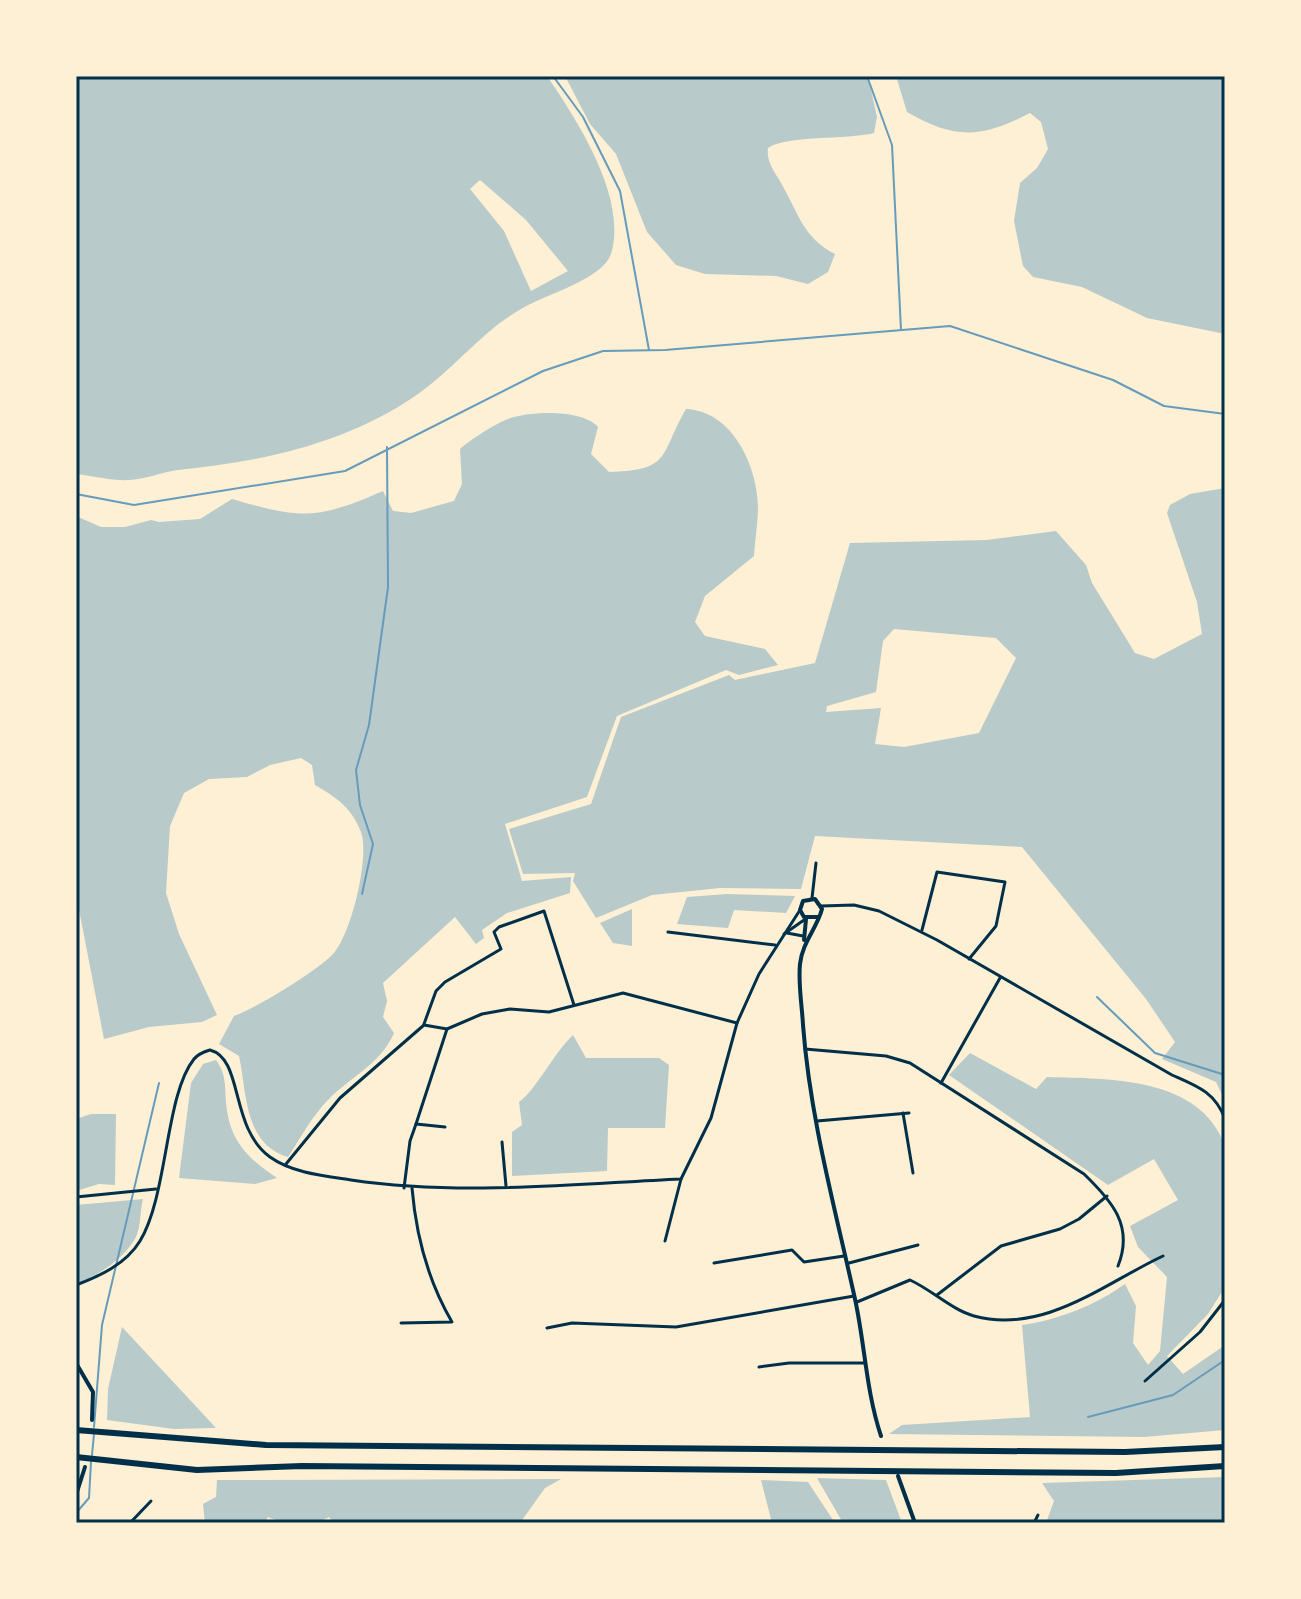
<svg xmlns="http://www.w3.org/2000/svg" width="1301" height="1599" viewBox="0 0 1301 1599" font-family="Mulish,sans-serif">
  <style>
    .green { fill: #b9caca; fill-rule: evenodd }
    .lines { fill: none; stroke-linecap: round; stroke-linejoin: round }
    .stream { stroke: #669bbc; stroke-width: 2 }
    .minor { stroke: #003049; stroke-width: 3 }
    .tertiary { stroke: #003049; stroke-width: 4 }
    .trunk { stroke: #003049; stroke-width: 6 }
    .neatline { fill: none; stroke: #003049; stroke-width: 3 }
  </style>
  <rect width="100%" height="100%" fill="#fdf0d5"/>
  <g class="green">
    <path d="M76,76H547C577,120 628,198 611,254C603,279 544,295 521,309C482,331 454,369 418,394C348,443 262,462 178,470C162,472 146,479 130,480C113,481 93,476 76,474ZM480,180L526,220L568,271L531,291L504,231L470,189Z"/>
    <path d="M565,76H868L877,117L874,133C847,140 785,135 768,148C766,162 775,172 781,183C798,212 803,238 835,254L828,272L808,284L776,276L705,274L676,265L647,232L616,154L590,124Z"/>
    <path d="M896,76H1225V334L1147,318L1082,287L1033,277L1023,266L1014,221L1020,183L1037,168L1048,149L1041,122L1030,113C982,138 955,140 907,112Z"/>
    <path d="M686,409C732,411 757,465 758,506C758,522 755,540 754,556L705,596L695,622L705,636L765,649L778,665L739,675L726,670L617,716L587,797L505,824L522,881L571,877L570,893L507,913L482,930L484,938L476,944L455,917L383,983L387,1001L383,1017L394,1033C381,1064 350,1077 328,1100C312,1116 300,1139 288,1157C244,1144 247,1093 239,1056L219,1044L234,1016C258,1007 314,973 332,955C351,936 370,857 361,832C352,808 336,797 315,785L312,765L301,758L270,765L247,777L209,779L184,793L170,826L166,893L179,934L217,1015L202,1022L149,1027L104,1039L76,894V516L101,527H125L151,520L159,522L200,519L232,499C300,519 317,520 383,491L393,511L411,513L454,501L462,484L460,449C470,440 495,424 508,419C530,411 582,409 598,427L591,454L609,472C672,470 659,456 686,409Z"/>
    <path d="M1225,488V1101L1216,1082L1162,1059L1175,1042L1146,999L1022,847L815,836L801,889L720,888L652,895L596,918L573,881L575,873L523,874L509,829L591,804L621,717L729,675L735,680L815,663L850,543L986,540L1056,531L1086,565L1092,583L1135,653L1154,659L1202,634L1197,602L1167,513L1170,505L1190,494ZM894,629L996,638L1016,658L979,733L904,747L875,744L881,708L826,712L827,706L876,692L883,641Z"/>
    <path d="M727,894L795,896L786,913L734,910L728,928L677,924L687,897Z"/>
    <path d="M632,909V946L613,943L600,923Z"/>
    <path d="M573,1035L586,1058H659L669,1065L665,1128H608L607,1171L512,1176V1132L522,1125L519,1102C536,1090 553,1054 573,1035Z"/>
    <path d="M970,1053L1036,1089L1047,1077C1109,1079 1200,1076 1225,1146V1287L1208,1314L1167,1356L1183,1374L1225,1345V1430L1144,1437L889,1434L902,1425L1030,1417L1022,1325C1058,1320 1096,1305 1125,1284L1136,1306L1133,1343L1148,1365L1160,1351L1167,1277L1138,1247L1130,1226L1178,1200L1154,1159L1108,1185L949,1075Z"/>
    <path d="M216,1060C226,1074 225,1085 226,1102C229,1140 247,1158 277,1178L255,1184L179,1178L191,1083L203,1064Z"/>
    <path d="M91,1114H116L115,1185L99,1184L76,1191V1119Z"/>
    <path d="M143,1199C140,1210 141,1226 136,1237C124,1259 99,1275 76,1284V1205Z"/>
    <path d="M122,1327L204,1415L216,1428L174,1429L107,1420L108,1389Z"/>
    <path d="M1225,1477V1523H1046L1054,1501L1042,1483Z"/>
    <path d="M817,1478L886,1480L902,1523H843Z"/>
    <path d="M561,1479L545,1488L520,1523H334L329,1517C311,1527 286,1525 268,1517L264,1523H205L203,1504L216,1497L217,1480Z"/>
    <path d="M761,1480L808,1482L835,1523H772Z"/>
  </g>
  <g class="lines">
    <g class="stream">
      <path d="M553,76L583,117L620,191L649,350"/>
      <path d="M867,76L892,145L901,330"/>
      <path d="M76,494L134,505L345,471L543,371L603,351L665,350L950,326L1113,380L1164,406L1225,414"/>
      <path d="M362,894L373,844L360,805L356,770L369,725L388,587L387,447"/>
      <path d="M1097,997L1155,1053L1225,1075"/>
      <path d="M1088,1417L1173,1395L1225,1360"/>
      <path d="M94,1427L102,1325L159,1083"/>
      <path d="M92,1455L94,1434"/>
      <path d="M76,1513L89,1498L91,1462"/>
    </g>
    <g class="minor">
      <path d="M812,898L816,863"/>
      <path d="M821,906L854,905L879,911L937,940L1172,1075C1197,1086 1215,1092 1225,1119"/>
      <path d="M922,930L937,872L1005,882L996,926L969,959"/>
      <path d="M668,932L775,945"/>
      <path d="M787,933L803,936"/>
      <path d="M784,934L804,920"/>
      <path d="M424,1024L436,991L445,982L501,949L494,932L499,927L544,911L574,1005"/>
      <path d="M805,1049L886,1056L910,1063L1084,1174C1112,1201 1134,1226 1118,1266"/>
      <path d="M941,1083L1000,978"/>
      <path d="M903,1113L913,1173"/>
      <path d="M817,1121L909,1113"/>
      <path d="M416,1124L447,1029"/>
      <path d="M502,1142L506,1186"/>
      <path d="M286,1164L340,1098L424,1025L447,1029L482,1014L510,1009L549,1012L623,993L737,1023"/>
      <path d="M404,1188L410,1141L416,1124L445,1127"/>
      <path d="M76,1197L156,1189"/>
      <path d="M665,1241L681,1179"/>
      <path d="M714,1263L792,1250L804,1262L844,1256"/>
      <path d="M849,1263L918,1245"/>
      <path d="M76,1285C100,1276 126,1264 140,1241C168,1195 165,1095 194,1059C198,1054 203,1052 210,1050C244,1059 229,1127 270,1157C292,1173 325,1176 351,1180C461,1196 571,1184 681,1179L711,1118L737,1023L759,974L800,910"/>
      <path d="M937,1295L1001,1246L1060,1229L1079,1219L1107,1196"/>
      <path d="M857,1302L910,1280C932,1290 952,1310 974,1316C1044,1335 1105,1283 1163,1256"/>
      <path d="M401,1323L452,1322C428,1281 416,1235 412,1188"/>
      <path d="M547,1328L572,1323L676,1327L854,1296"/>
      <path d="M759,1367L789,1363H865"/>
      <path d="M1145,1381L1200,1332L1225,1300"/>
      <path d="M130,1523L151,1501"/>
      <path d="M1034,1523L1038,1515"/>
    </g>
    <g class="tertiary">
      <path d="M818,917H804L800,910L803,901L815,899L822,909C817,928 802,943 800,964C798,984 802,1005 803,1025C810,1118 835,1208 855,1299C865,1345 866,1391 881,1436"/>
      <path d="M804,940L806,919"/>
      <path d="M76,1363L93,1392L92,1420"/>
      <path d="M898,1476L915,1523"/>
      <path d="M76,1495L85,1467"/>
    </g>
    <g class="trunk">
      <path d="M76,1430L266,1445L1125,1452L1225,1447"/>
      <path d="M76,1457L197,1470L302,1466L1116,1473L1225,1466"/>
    </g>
  </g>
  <rect width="1301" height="1599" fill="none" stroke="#fdf0d5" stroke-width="156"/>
  <rect x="78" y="78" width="1145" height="1443" class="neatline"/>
</svg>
